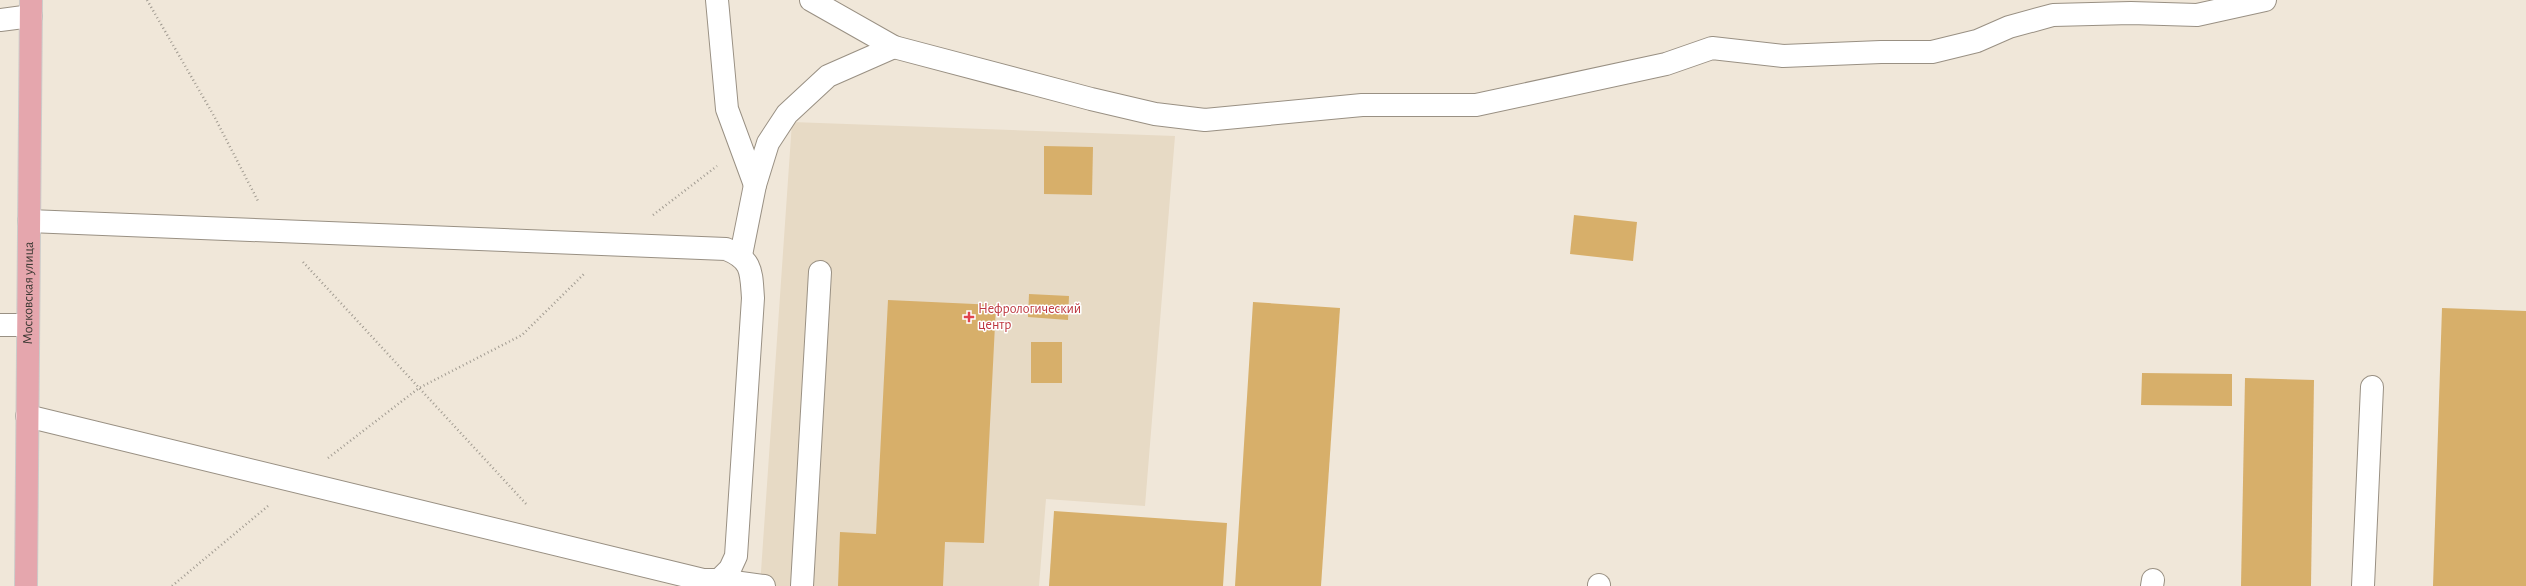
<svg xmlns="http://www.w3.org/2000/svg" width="2526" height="586" viewBox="0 0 2526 586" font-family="'Alegreya Sans',sans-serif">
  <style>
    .built { fill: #e7dac5 }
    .building { fill: #d7af6a }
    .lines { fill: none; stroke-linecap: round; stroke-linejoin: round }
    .minor-casing { stroke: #999083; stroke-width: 24 }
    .major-casing { stroke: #ccccca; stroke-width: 24 }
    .path { stroke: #a19b91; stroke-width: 2.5; stroke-dasharray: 1 3; stroke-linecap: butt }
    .minor { stroke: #fff; stroke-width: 22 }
    .major { stroke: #e5a6ad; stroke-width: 22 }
    .health-dot { fill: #e0444e; stroke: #fff; stroke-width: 1.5 }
    .labels { text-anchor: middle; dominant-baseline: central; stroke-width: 3; stroke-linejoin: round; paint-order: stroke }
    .street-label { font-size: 14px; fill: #3c3933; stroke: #fff }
    .health-label { font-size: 14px; fill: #be3a42; stroke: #fff; text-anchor: start }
  </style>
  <rect width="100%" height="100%" fill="#f0e7d9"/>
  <path class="built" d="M792,122L1175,136L1145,506L1046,499L1039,586H760Z"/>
  <g class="building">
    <path d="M1044,146L1093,147L1092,195L1044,194Z"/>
    <path d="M1574,215L1637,222L1633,261L1570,254Z"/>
    <path d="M1029,294L1069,296L1068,320L1028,317Z"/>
    <path d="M888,300L996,305L984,543L945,542L943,586H838L840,532L876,534Z"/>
    <path d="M1253,302L1340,308L1321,586H1235Z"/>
    <path d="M2442,308L2526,311V586H2433Z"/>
    <rect x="1031" y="342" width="31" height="41"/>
    <path d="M2142,373L2232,374V406L2141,405Z"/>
    <path d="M2245,378L2314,380L2311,586H2241Z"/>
    <path d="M1054,511L1227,523L1223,586H1049Z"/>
  </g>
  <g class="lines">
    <g class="minor-casing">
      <g id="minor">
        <path d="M717,0L727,109L755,185"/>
        <path d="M811,0L894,47L1091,99L1155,114L1205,120L1362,105H1476L1666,64L1712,48L1783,56L1881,52H1932L1977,41L2009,27L2053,15L2131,13L2197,15L2265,0"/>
        <path d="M0,20L31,16"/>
        <path d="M741,255L755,185L768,143L787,114L828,76L894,47"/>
        <path d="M0,325H28"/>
        <path d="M27,416L703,580H719L730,569L736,556L753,298C751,272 753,260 726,249L29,221"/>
        <path d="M1599,585V586"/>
        <path d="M721,586L719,580L764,586"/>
        <path d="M802,586L820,272"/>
        <path d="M2152,586L2153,580"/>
        <path d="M2363,586L2372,387"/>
      </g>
    </g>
    <g class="major-casing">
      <g id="major">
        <path id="s1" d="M26,586L31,0"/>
      </g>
    </g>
    <g class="path">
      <path d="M147,0L214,116L258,201"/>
      <path d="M653,215L717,166"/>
      <path d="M303,262L528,506"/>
      <path d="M328,458L419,388L522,335L585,273"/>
      <path d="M172,586L268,506"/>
    </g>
    <use href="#minor" class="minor"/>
    <use href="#major" class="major"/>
  </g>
  <path class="health-dot" d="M967 311h4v4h4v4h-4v4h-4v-4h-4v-4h4z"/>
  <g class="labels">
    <g class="street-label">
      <text stroke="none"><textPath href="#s1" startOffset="293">Московская улица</textPath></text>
    </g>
    <g class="health-label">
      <text x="978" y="309">Нефрологический<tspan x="978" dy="16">центр</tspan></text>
    </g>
  </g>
</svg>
